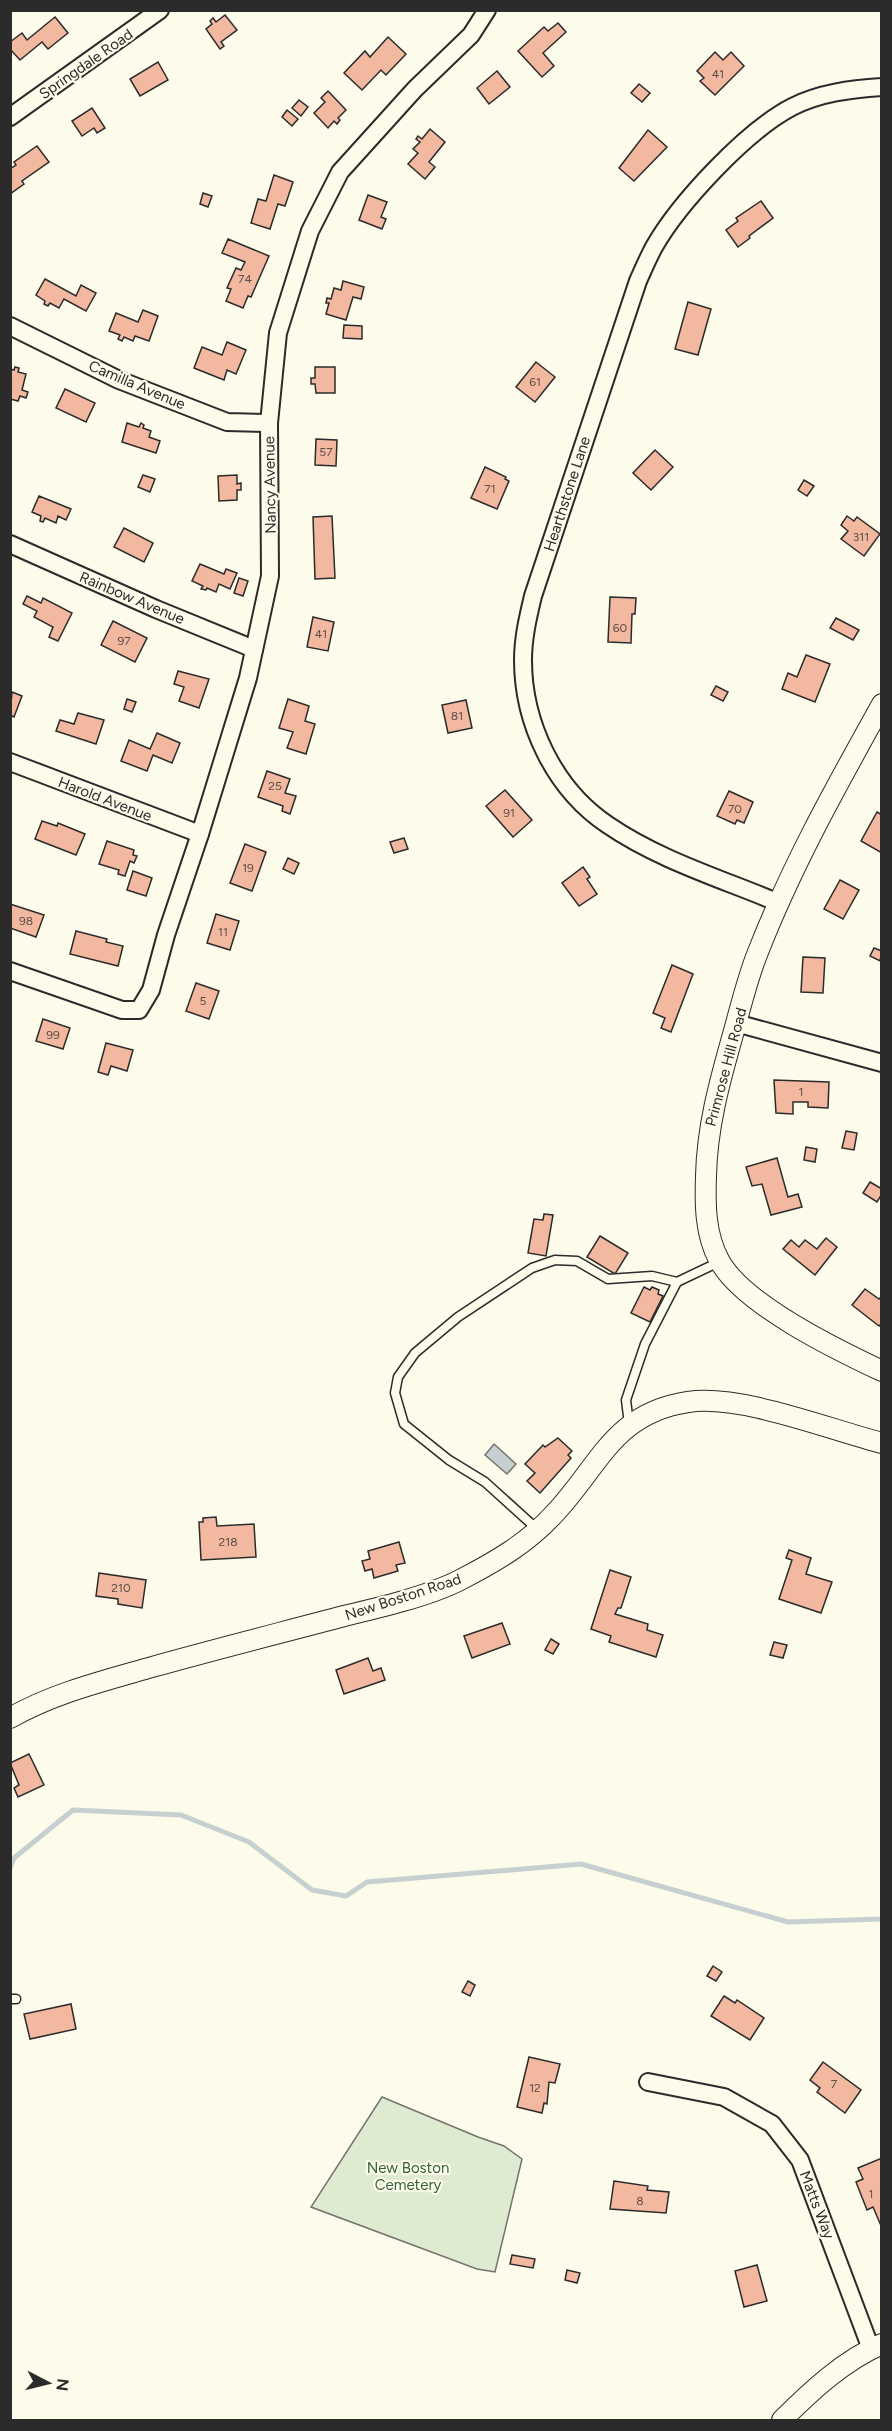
<svg xmlns="http://www.w3.org/2000/svg" width="892" height="2431" viewBox="0 0 892 2431" font-family="Figtree,sans-serif">
  <style>
    .green { fill: #deebd1; stroke: #74746e; stroke-width: 1.5 }
    .water { fill: #c7d0d0; stroke: #74746e; stroke-width: 1.5 }
    .lines { fill: none; stroke-linecap: round; stroke-linejoin: round }
    .stream { stroke: #c7d0d0; stroke-width: 5 }
    .building { fill: #f2b8a0; stroke: #2b2b2b; stroke-width: 1.5 }
    .service-casing { stroke: #2b2b2b; stroke-width: 11 }
    .minor-casing { stroke: #2b2b2b; stroke-width: 20 }
    .tertiary-casing { stroke: #2b2b2b; stroke-width: 22 }
    .service { stroke: #fdfbea; stroke-width: 8 }
    .minor { stroke: #fdfbea; stroke-width: 16 }
    .tertiary { stroke: #fdfbea; stroke-width: 20 }
    .labels { text-anchor: middle; dominant-baseline: central; stroke-width: 4.5; stroke-linejoin: round; paint-order: stroke }
    .number-label { font-size: 12px; fill: #5d4e48 }
    .street-label { font-size: 15px; fill: #2b2b2b; stroke: #fdfbea }
    .park-label { font-size: 15px; fill: #34623c; stroke: #fdfbea }
  </style>
  <rect width="100%" height="100%" fill="#fdfbea"/>
  <path class="green" d="M382,2097L478,2137L504,2146L522,2159L495,2272L477,2269L311,2207Z"/>
  <path class="water" d="M494,1444L516,1464L507,1474L485,1455Z"/>
  <g class="lines">
    <path class="stream" d="M10,1868L14,1858L73,1810L181,1815L249,1842L312,1890L346,1896L367,1882L581,1864L788,1922L882,1919"/>
  </g>
  <g class="building">
    <path d="M225,15L237,30L221,42L224,46L220,49L206,29L212,24L210,21L213,18L216,22Z"/>
    <path d="M55,17L68,33L48,49L42,42L20,60L10,49V42L22,33L27,40Z"/>
    <path d="M558,23L566,32L543,53L554,66L542,77L518,51L544,27L548,31Z"/>
    <path d="M388,37L406,54L386,75L381,70L362,90L344,73L365,51L370,57Z"/>
    <path d="M715,52L723,60L731,52L744,66L715,95L700,81L704,78L697,71Z"/>
    <path d="M158,62L168,80L140,96L130,79Z"/>
    <path d="M497,71L510,87L489,104L477,88Z"/>
    <path d="M639,84L650,93L642,102L631,93Z"/>
    <path d="M328,91L346,110L338,118L340,120L337,124L334,121L328,128L314,113L325,102L321,98Z"/>
    <path d="M299,100L308,107L301,116L292,108Z"/>
    <path d="M92,108L105,128L97,133L94,128L82,136L72,121Z"/>
    <path d="M287,110L298,119L292,126L282,117Z"/>
    <path d="M430,129L445,142L429,162L435,167L425,179L408,164L418,153L413,149L420,142L416,139L418,136L422,139Z"/>
    <path d="M648,130L667,147L634,181L619,168Z"/>
    <path d="M37,146L49,162L22,181L24,184L10,194V169L16,165L14,162Z"/>
    <path d="M274,175L293,182L285,206L278,204L270,229L251,223L258,199L266,201Z"/>
    <path d="M203,193L212,196L208,207L200,204Z"/>
    <path d="M368,195L387,202L381,217L386,219L382,229L359,220Z"/>
    <path d="M761,201L773,218L749,236L750,238L738,247L726,230L738,221L736,218Z"/>
    <path d="M228,239L269,256L251,297L248,296L243,308L226,301L231,289L227,288L236,268L241,270L245,262L222,253Z"/>
    <path d="M45,279L76,296L81,285L96,293L86,311L64,299L59,308L50,303L48,306L44,304L45,301L36,295Z"/>
    <path d="M343,281L364,287L361,299L353,297L346,320L326,314L329,303H326L327,298L331,299L334,288L341,290Z"/>
    <path d="M688,302L711,309L698,355L675,349Z"/>
    <path d="M143,310L158,316L149,341L135,336L133,341L124,337L122,341L118,339L120,335L109,331L116,313L138,322Z"/>
    <path d="M344,325L362,326V339L343,338Z"/>
    <path d="M227,342L246,350L236,374L227,370L224,380L194,368L202,347L222,355Z"/>
    <path d="M536,362L555,377L535,402L516,387Z"/>
    <path d="M15,367L19,368L18,372L26,374L22,390L28,392L26,398L20,396L18,401L10,399V369L14,370Z"/>
    <path d="M315,367H335V393H316L315,384H311V378H315Z"/>
    <path d="M65,389L95,403L86,422L56,408Z"/>
    <path d="M127,423L139,427L141,423L144,425L143,428L151,431L149,437L160,441L156,453L122,442Z"/>
    <path d="M316,439L337,440L336,466L315,465Z"/>
    <path d="M655,450L673,467L651,490L633,473Z"/>
    <path d="M485,467L506,477L505,479L509,481L497,509L471,498Z"/>
    <path d="M143,475L155,479L150,492L138,487Z"/>
    <path d="M237,475V484L241,483V490H237V500L219,501L218,476Z"/>
    <path d="M804,480L814,486L807,496L798,490Z"/>
    <path d="M39,496L71,509L66,520L58,516L56,523L45,518L43,522L40,521L41,516L32,512Z"/>
    <path d="M332,516L335,578L315,579L313,517Z"/>
    <path d="M847,516L854,521L857,517L880,534L864,556L841,539L848,531L841,525Z"/>
    <path d="M124,528L153,543L144,562L114,547Z"/>
    <path d="M200,564L224,574L226,569L237,573L230,589L219,584L216,592L207,588L206,590L201,589L203,586L192,581Z"/>
    <path d="M239,578L248,581L243,596L234,593Z"/>
    <path d="M27,596L41,603L43,598L72,613L58,641L49,637L53,627L34,617L37,611L23,604Z"/>
    <path d="M610,597L636,598L635,614H632L631,643L608,642Z"/>
    <path d="M313,617L334,622L328,651L307,647Z"/>
    <path d="M836,618L859,630L853,640L830,628Z"/>
    <path d="M113,621L147,638L135,662L101,645Z"/>
    <path d="M806,655L830,664L815,702L782,689L788,673L797,677Z"/>
    <path d="M178,671L209,679L199,708L179,701L184,687L174,684Z"/>
    <path d="M716,686L728,692L723,701L711,695Z"/>
    <path d="M12,692L22,696L14,717L10,715Z"/>
    <path d="M127,699L136,702L132,712L124,709Z"/>
    <path d="M288,699L309,706L305,721L315,724L306,754L287,748L293,732L279,728Z"/>
    <path d="M466,700L472,728L448,733L442,705Z"/>
    <path d="M78,713L104,720L96,744L56,731L60,720L74,724Z"/>
    <path d="M157,733L180,743L172,763L153,755L147,771L121,761L129,740L150,749Z"/>
    <path d="M267,771L290,779L285,793L296,796L290,814L282,811L283,806L258,797Z"/>
    <path d="M505,790L532,820L513,837L486,806Z"/>
    <path d="M729,791L753,802L744,823L737,820L735,824L717,816Z"/>
    <path d="M877,812L882,815V853L861,841Z"/>
    <path d="M42,821L57,826L58,823L85,834L76,855L35,839Z"/>
    <path d="M404,838L408,849L394,853L390,842Z"/>
    <path d="M107,841L134,850L133,855L137,856L134,863L130,861L125,876L118,874L119,870L99,864Z"/>
    <path d="M245,844L266,852L252,891L230,883Z"/>
    <path d="M288,858L299,863L294,874L283,869Z"/>
    <path d="M583,867L590,877L587,879L597,894L579,906L562,883Z"/>
    <path d="M133,871L152,878L146,896L127,890Z"/>
    <path d="M840,880L859,890L843,919L824,909Z"/>
    <path d="M10,904L44,915L36,937L10,928Z"/>
    <path d="M216,914L239,921L230,950L207,943Z"/>
    <path d="M76,931L107,939L106,942L123,946L118,966L70,954Z"/>
    <path d="M874,948L882,951L880,961L870,956Z"/>
    <path d="M803,957L825,958L823,993L801,992Z"/>
    <path d="M672,965L693,974L671,1032L661,1028L665,1018L653,1013Z"/>
    <path d="M196,983L219,991L209,1019L186,1011Z"/>
    <path d="M43,1019L70,1028L63,1049L36,1041Z"/>
    <path d="M106,1043L133,1050L127,1071L111,1066L108,1075L98,1072Z"/>
    <path d="M774,1080L829,1082L828,1108L808,1107V1102H793V1114L776,1113Z"/>
    <path d="M846,1131L857,1133L854,1150L842,1148Z"/>
    <path d="M806,1147L817,1149L815,1162L804,1160Z"/>
    <path d="M777,1158L788,1197L798,1194L802,1207L771,1215L762,1184L752,1186L746,1167Z"/>
    <path d="M870,1182L882,1189V1194L877,1202L863,1193Z"/>
    <path d="M544,1214L553,1215L546,1256L528,1253L534,1219L543,1220Z"/>
    <path d="M600,1236L628,1253L615,1274L587,1257Z"/>
    <path d="M826,1238L837,1247L815,1275L783,1249L791,1240L799,1247L805,1240L817,1249Z"/>
    <path d="M644,1287L650,1290L652,1287L659,1290L658,1294L663,1296L650,1322L631,1313Z"/>
    <path d="M865,1289L879,1299L882,1296V1323L879,1326L852,1305Z"/>
    <path d="M558,1438L572,1451L568,1455L571,1458L540,1493L527,1481L535,1473L525,1464L543,1445L545,1447Z"/>
    <path d="M216,1517L217,1526L254,1524L256,1557L201,1560L199,1522H203V1518Z"/>
    <path d="M399,1542L405,1563L396,1565L398,1571L374,1578L372,1569L365,1571L362,1561L370,1559L368,1551Z"/>
    <path d="M789,1550L811,1558L806,1574L832,1582L821,1613L779,1599L792,1560L786,1558Z"/>
    <path d="M610,1570L631,1577L621,1608H618L615,1614L648,1624L647,1630L663,1635L656,1657L609,1642L611,1636L591,1629Z"/>
    <path d="M99,1573L146,1580L142,1608L118,1604V1599L96,1596Z"/>
    <path d="M502,1623L510,1644L472,1658L464,1636Z"/>
    <path d="M551,1639L559,1644L553,1654L545,1650Z"/>
    <path d="M774,1642L787,1645L783,1658L770,1655Z"/>
    <path d="M368,1658L373,1671L381,1668L385,1680L344,1694L336,1670Z"/>
    <path d="M29,1754L44,1785L18,1797L14,1788L19,1785L10,1763Z"/>
    <path d="M713,1966L722,1972L716,1981L707,1976Z"/>
    <path d="M468,1981L475,1985L470,1996L462,1992Z"/>
    <path d="M724,1996L735,2003L737,2000L764,2018L750,2040L711,2016Z"/>
    <path d="M71,2004L76,2029L30,2039L24,2014Z"/>
    <path d="M529,2057L560,2064L555,2083L549,2082L547,2104L544,2103L542,2113L517,2107Z"/>
    <path d="M823,2062L861,2090L845,2113L817,2092L820,2088L810,2080Z"/>
    <path d="M882,2158V2228L873,2207L867,2210L856,2182L863,2179L858,2168Z"/>
    <path d="M614,2181L648,2186L647,2190L669,2192L666,2213L610,2209Z"/>
    <path d="M512,2255L535,2259L533,2268L510,2264Z"/>
    <path d="M757,2265L767,2301L744,2307L735,2271Z"/>
    <path d="M567,2270L580,2273L577,2283L565,2280Z"/>
  </g>
  <g class="lines">
    <g class="service-casing">
      <g id="service">
        <path d="M629,1424L626,1400L645,1344L677,1282L719,1262"/>
        <path d="M537,1529L485,1482L449,1460L404,1424L395,1393L398,1377L415,1353L458,1317L532,1268L555,1260L577,1261L608,1279L652,1276L677,1282"/>
        <path d="M10,1999H16"/>
      </g>
    </g>
    <g class="minor-casing">
      <g id="minor">
        <path d="M10,117L160,10"/>
        <path d="M10,326L119,380L227,422L269,423"/>
        <path d="M10,544L156,609L254,649"/>
        <path d="M10,762L200,834"/>
        <path d="M779,903C722,879 659,860 608,825C554,789 523,723 523,660C523,638 528,617 533,596L638,281C643,270 648,258 654,247C679,203 746,131 792,107C819,93 851,89 882,87"/>
        <path d="M10,971L122,1010H139L151,990L166,935L200,834L248,678L270,576L269,423L278,333L310,231L340,172L415,89L471,35L487,10"/>
        <path d="M736,1023L882,1063"/>
        <path d="M648,2082L724,2097L772,2124L800,2160L871,2349"/>
      </g>
    </g>
    <g class="tertiary-casing">
      <g id="tertiary">
        <path d="M882,704C837,785 792,865 758,952C747,979 740,1010 732,1038C719,1084 707,1128 706,1176C705,1204 705,1234 719,1260C742,1304 837,1350 882,1371"/>
        <path d="M10,1718C54,1693 103,1681 152,1667C216,1649 280,1633 344,1616C378,1608 429,1596 460,1580C495,1562 528,1543 555,1513C600,1465 614,1413 688,1402C740,1394 828,1429 882,1443"/>
        <path d="M782,2420C810,2392 844,2360 882,2344"/>
      </g>
    </g>
    <use href="#service" class="service"/>
    <use href="#minor" class="minor"/>
    <use href="#tertiary" class="tertiary"/>
  </g>
  <g class="labels">
    <g class="number-label">
      <text x="718" y="74">41</text>
      <text x="245" y="279">74</text>
      <text x="535" y="382">61</text>
      <text x="326" y="452">57</text>
      <text x="490" y="489">71</text>
      <text x="861" y="537">311</text>
      <text x="620" y="628">60</text>
      <text x="321" y="634">41</text>
      <text x="124" y="641">97</text>
      <text x="457" y="716">81</text>
      <text x="275" y="786">25</text>
      <text x="735" y="809">70</text>
      <text x="509" y="813">91</text>
      <text x="248" y="868">19</text>
      <text x="26" y="921">98</text>
      <text x="223" y="932">11</text>
      <text x="203" y="1001">5</text>
      <text x="53" y="1035">99</text>
      <text x="801" y="1092">1</text>
      <text x="228" y="1542">218</text>
      <text x="121" y="1588">210</text>
      <text x="834" y="2084">7</text>
      <text x="535" y="2088">12</text>
      <text x="871" y="2194">1</text>
      <text x="640" y="2201">8</text>
    </g>
    <g class="street-label">
      <text transform="translate(86 64) rotate(-35)">Springdale Road</text>
      <text transform="translate(137 385) rotate(23)">Camilla Avenue</text>
      <text transform="translate(270 485) rotate(-91)">Nancy Avenue</text>
      <text transform="translate(567 494) rotate(-72)">Hearthstone Lane</text>
      <text transform="translate(132 598) rotate(23)">Rainbow Avenue</text>
      <text transform="translate(105 799) rotate(21)">Harold Avenue</text>
      <text transform="translate(726 1067) rotate(-75)">Primrose Hill Road</text>
      <text transform="translate(403 1597) rotate(-18)">New Boston Road</text>
      <text transform="translate(817 2205) rotate(69)">Matts Way</text>
    </g>
    <g class="park-label">
      <text x="408" y="2168">New Boston<tspan x="408" dy="17">Cemetery</tspan></text>
    </g>
  </g>
  <rect width="892" height="2431" fill="none" stroke="#2b2b2b" stroke-width="24"/>
  <g transform="translate(48 2383) rotate(97)" stroke="#fdfbea" stroke-width="4.5" paint-order="stroke">
  <path d="M0-4.5L10 22L0 15L-10 22Z" fill="#2b2b2b"/>
  <text y="-9" font-size="16" font-weight="bold" text-anchor="middle" fill="#2b2b2b">N</text>
  </g>
</svg>
